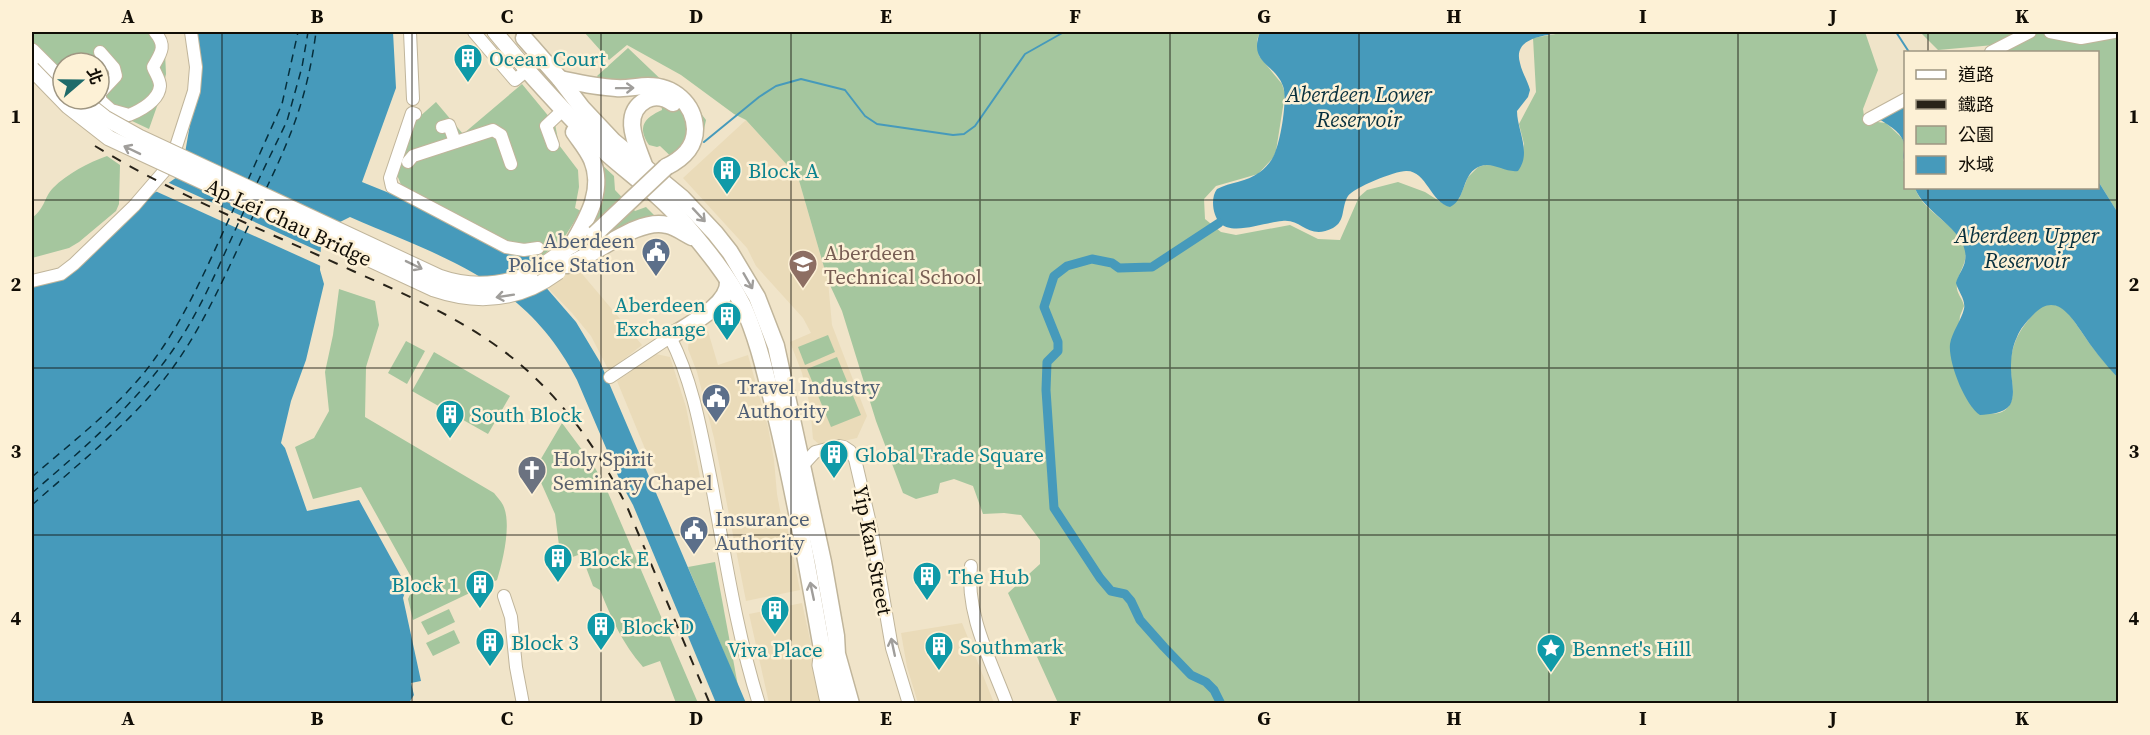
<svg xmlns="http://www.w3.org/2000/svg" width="2150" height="735" viewBox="0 0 2150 735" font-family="'Source Serif 4','Noto Sans TC',serif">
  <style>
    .built { fill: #eadbb9 }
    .green { fill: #a5c69e }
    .water { fill: #469abb }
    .pier { fill: #f0e4c9 }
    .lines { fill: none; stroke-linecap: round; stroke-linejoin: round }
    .stream { stroke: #469abb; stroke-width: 2 }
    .canal { stroke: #469abb; stroke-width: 9 }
    .ferry { stroke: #062f3d; stroke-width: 1.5; stroke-dasharray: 8 6; stroke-linecap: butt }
    .minor-casing { stroke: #c0b59b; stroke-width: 14 }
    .major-casing { stroke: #c0b59b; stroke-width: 17 }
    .highway-casing { stroke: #c0b59b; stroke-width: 19 }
    .minor { stroke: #fff; stroke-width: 12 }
    .major { stroke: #fff; stroke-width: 15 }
    .highway { stroke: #fff; stroke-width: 16 }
    .rail { stroke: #282319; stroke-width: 2; stroke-dasharray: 10 10; stroke-linecap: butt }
    .major-bridge-casing { stroke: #c0b59b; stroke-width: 17; stroke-linecap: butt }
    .highway-bridge-casing { stroke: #c0b59b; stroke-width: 19; stroke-linecap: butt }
    .major-bridge { stroke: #fff; stroke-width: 15 }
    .highway-bridge { stroke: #fff; stroke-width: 16 }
    .oneway { stroke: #a09e9b }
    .grid { fill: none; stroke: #110d05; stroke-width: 1.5; stroke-opacity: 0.55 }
    .labels { text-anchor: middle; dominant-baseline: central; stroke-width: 5; stroke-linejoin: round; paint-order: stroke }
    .culture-label { font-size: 21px; fill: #0d838f; stroke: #fdf1d6; text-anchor: start }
    .street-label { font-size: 21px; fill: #110d05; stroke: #fdf1d6 }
    .service-label { font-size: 21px; fill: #4e5e75; stroke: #fdf1d6; text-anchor: start }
    .education-label { font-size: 21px; fill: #785e54; stroke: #fdf1d6; text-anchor: start }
    .worship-label { font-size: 21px; fill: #5b616d; stroke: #fdf1d6; text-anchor: start }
    .water-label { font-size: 22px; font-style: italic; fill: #062f3d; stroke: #fdf1d6 }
    .neatline { fill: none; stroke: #110d05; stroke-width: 2 }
    .grid-label { font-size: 20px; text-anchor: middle; font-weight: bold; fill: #110d05 }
  </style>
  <rect width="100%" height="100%" fill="#f0e4c9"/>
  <g class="built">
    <path d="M746,120L798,177L828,281L832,325L867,416L857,438L821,446L813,439L810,406L802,373L790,342L811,333L803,318L756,266L747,248L683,178Z"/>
    <path d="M601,230L583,265V275L642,345L609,371L591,336L572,313L547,287L552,253L570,236Z"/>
    <path d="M707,328L718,365L748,355L768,427L774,460L777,494L783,526H787L800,590L746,601L714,438L697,372L688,349L689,339Z"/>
    <path d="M656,354L670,357L686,407L700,477L660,485L617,381Z"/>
    <path d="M802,603L824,703H769L749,614Z"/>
    <path d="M962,623L994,703H918L907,667L901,633Z"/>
  </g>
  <g class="green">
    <path d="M32,32H164L166,74L162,92L149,129L115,113L99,99V63H63V71L32,42Z"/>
    <path d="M584,32H1260L1257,40L1259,56L1282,84L1285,94L1276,151L1273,158L1258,174L1216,186L1204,199L1205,219L1221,232L1236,235L1290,225L1318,239L1340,240L1359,197L1367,190L1398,182L1425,192L1447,206L1459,199L1468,177L1478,167L1485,165L1521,166L1524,144L1519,124L1536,92L1533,38L1567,32H1865L1878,70L1863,109L1864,116L1869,121L1886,123L1902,138L1904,143L1903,160L1905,163L1906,188H1915C1923,213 1957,223 1965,249C1969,264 1955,274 1957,289C1958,295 1963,300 1964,306L1960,316L1954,368L1973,408C1984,413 2002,419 2010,404C2015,395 2012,383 2011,373C2009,352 2016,334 2030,318C2034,314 2037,308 2043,306C2062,299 2072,318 2081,331C2092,348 2105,363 2118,378V703H1058L1008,593L1040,564V540L1021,515L1004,513L983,514L973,486L954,479L940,483L938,493L916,499L903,493L876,421L842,311L828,281L798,177L746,120L734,114L681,75L627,45L609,60Z"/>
    <path d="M1920,32H2118V213L2098,181V52H1995L1994,45L1938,50Z"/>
    <path d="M628,48L673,91L686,94L706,120L700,148L682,167L660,146L657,147L649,145C637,127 644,118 662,110L658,81L602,83L597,76Z"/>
    <path d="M522,84L555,124L559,145L578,170L579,187L575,208L581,211L564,238L542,256L541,244L535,246L507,243L402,187L397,175L413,119H417L436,102L463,134Z"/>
    <path d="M107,156L120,165L119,204L116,211L79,242L69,248L32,258V218C46,207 44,197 53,188C68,173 88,163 107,156Z"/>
    <path d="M601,164L614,176L615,190L635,211L646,207L657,218C637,216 623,226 609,238L605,231L592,224Z"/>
    <path d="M339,289L375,301L379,325L366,367L365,417L494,493C497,497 501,501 503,505C512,523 503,561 497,580L413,620L408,599L415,584L361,487L313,499L295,447L314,438L329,411L325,372L333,335Z"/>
    <path d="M828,335L835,352L805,365L798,347Z"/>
    <path d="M406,341L425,351L407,384L388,373Z"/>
    <path d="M434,352L510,396L488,434L412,391Z"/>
    <path d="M837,357L861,415L831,427L807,369Z"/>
    <path d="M562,423L594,466L606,488L698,703H676L660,661L643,667C622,643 612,619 600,590L593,586L581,554L561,561L555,514L535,469Z"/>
    <path d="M715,562L738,686L688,567Z"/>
    <path d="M449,609L455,622L428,635L421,622Z"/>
    <path d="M454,630L460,643L433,656L426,643Z"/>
  </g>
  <g class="water">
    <path d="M193,32H393L396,88L362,182L537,253L543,284L576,322L600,362L746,703H715L577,380C525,280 446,259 350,217L332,226L321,244L320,270L324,284L306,360L291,401L281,443L285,448L307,511L359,500L407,587L403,598L421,681L411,683L414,695L409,703H32V285L63,278L153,194L177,177L185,153L199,73Z"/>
    <path d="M1260,32H1567C1549,35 1512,36 1520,63C1522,73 1528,81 1530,90L1528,97L1517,111C1517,130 1532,153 1518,171C1506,173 1493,162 1481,166C1461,172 1467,199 1450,207C1431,203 1426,170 1406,171C1395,171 1353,188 1348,196C1341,207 1346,221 1333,228C1308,241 1302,218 1282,221C1266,222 1232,236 1220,223C1213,216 1210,198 1217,189C1230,182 1247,182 1260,172C1264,169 1269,164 1272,159C1280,147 1288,99 1283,86C1275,63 1248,64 1260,32Z"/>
    <path d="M1905,105V163C1901,155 1905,152 1904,144C1902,132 1888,125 1879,119Z"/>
    <path d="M2098,181L2118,213V378C2104,363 2092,348 2081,331C2069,313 2054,292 2033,315C2026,322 2020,329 2017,337C2012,347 2011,358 2011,369C2011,380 2016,394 2010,405C2003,414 1990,414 1980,415C1965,405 1948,362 1950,344C1952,332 1961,321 1964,309C1966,300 1958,291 1956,283C1958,275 1964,268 1965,261C1971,231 1923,213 1915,188H2098Z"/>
  </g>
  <g class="pier">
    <path d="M167,182L325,254L323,267L153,190Z"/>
    <path d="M606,456L633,505L716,703L711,704Z"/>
  </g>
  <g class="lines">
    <g class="stream">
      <path d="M1896,32L1909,52"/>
      <path d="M704,142L759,97L776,86L801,79L845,90L865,116L877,124L953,135L964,134L975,126L1025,54L1064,32"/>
    </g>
    <path class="canal" d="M1219,223L1152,267L1119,268L1112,263L1092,259L1067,266L1054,276L1044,307L1058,342V351L1047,362L1046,390L1054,508L1100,578L1111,591L1125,594L1131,601L1140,620L1164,647L1191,675L1206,682L1214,690L1221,704"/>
    <g class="ferry">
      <path d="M248,180L282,104L298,32"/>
      <path d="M257,183L287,121L302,67L308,32"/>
      <path d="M266,189C293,133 308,93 316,32"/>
      <path d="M32,477C74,440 123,404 156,357C190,310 212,255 236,204"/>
      <path d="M32,493C83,449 136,404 175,347C204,305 223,255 245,209"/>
      <path d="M32,505C76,466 123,429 161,383C202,333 227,270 255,212"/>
    </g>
    <g class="minor-casing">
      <g id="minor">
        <path d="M410,32L413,99"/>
        <path d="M474,32L515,80L527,70"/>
        <path d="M2050,32L2081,38L2114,32"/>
        <path d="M100,52L114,68L116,76L100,93V100L111,110L129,115C141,110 159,100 160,86C160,79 155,73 153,67C161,53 167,46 155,32"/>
        <path d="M1991,52L2030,32"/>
        <path d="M415,114L412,113L390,178L392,187L506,247L524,250L538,248"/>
        <path d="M1869,119L1906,99"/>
        <path d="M442,127L449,125L455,142"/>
        <path d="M553,145L546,126L563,110"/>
        <path d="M408,162L413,156L493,130L501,135L511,164"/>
        <path d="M32,281L61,274L74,264L134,206L166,169L173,156L194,91L196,67L191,32"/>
        <path d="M610,377L670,337C693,382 701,431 711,481C725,555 736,631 759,704"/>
        <path d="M803,465L815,452L839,446L844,447L850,451L855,459L872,532L892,648L909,704"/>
        <path d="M971,566C965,613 991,661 1007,704"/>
        <path d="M504,596L511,617L516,667L523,704"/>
      </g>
    </g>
    <g class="major-casing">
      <g id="major">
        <path d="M495,32L527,70"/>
        <path d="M32,51L63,82"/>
        <path d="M530,274L572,245"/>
        <path d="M822,649L820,665L827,698"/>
      </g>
    </g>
    <g class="highway-casing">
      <g id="highway">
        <path d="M524,38L560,79L582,108L613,141L682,198L715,233L730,252L757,297L776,346L823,562L836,636L837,654L851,704"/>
        <path d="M527,70C551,97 576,124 602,149C629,174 660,194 683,222C704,247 727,274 742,304C758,338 766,376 775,412C794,490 808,570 822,649L828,663L837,704"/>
        <path d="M560,79C579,83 596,87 616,88C627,89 637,86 648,86C673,86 694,103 695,129C695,148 682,159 666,167"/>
        <path d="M644,165C637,145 620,114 646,100C655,95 664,97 673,103"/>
        <path d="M572,245C586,220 605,191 592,160C588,150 580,141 574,132"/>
        <path d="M567,265C596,255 638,217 667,225C676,227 684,233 692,237"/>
        <path d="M670,337C688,325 730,305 728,281"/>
      </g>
    </g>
    <use href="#minor" class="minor"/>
    <use href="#major" class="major"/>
    <use href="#highway" class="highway"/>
    <path class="rail" d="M95,146C177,196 266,231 353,271C416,299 479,326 530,373C572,412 603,458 628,509L710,704"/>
    <g class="major-bridge-casing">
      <g id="major-bridge">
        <path d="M32,69L68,106L109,138L434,289C478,304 520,300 558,272"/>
        <path d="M81,99L105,118L139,137L439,277C470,288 500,286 530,274"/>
      </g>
    </g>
    <g class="highway-bridge-casing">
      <path id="highway-bridge" d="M595,234L666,167"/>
    </g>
    <use href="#major-bridge" class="major-bridge"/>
    <use href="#highway-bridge" class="highway-bridge"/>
  </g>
  <defs><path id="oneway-shaft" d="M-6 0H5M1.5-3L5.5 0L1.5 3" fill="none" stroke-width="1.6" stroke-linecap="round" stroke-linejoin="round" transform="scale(1.5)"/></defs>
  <g class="oneway">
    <use href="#oneway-shaft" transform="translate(625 88) rotate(-1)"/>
    <use href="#oneway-shaft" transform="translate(132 150) rotate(-154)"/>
    <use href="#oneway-shaft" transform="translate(699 215) rotate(47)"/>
    <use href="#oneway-shaft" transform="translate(414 265) rotate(26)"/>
    <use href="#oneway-shaft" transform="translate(748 281) rotate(60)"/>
    <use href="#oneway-shaft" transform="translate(505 296) rotate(171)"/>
    <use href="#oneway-shaft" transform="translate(812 591) rotate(-102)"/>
    <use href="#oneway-shaft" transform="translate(893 647) rotate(-102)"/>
  </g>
  <path class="grid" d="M222,32V704M412,32V704M601,32V704M791,32V704M980,32V704M1170,32V704M1359,32V704M1549,32V704M1738,32V704M1928,32V52M1928,188V704M32,200H2118M32,368H2118M32,535H2118"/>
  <defs>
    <g id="building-pin" transform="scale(1.5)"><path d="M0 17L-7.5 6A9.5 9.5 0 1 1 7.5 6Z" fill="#0f9aa8" stroke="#fdf1d6"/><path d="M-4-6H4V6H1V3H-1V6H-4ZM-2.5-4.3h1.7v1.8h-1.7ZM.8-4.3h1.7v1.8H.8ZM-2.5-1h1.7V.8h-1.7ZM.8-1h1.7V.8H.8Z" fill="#fff"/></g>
    <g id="civic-pin" transform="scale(1.5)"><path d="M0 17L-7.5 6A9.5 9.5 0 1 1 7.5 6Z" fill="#5c6f8a" stroke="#fdf1d6"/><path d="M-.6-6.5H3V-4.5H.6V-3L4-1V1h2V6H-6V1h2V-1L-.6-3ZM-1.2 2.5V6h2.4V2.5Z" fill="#fff"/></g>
    <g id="school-pin" transform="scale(1.5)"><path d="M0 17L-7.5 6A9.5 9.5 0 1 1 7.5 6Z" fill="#8d6e63" stroke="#fdf1d6"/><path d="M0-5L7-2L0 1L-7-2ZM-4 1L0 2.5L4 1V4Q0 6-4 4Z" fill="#fff"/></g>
    <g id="church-pin" transform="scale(1.5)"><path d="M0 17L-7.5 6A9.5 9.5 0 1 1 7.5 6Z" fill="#6b7280" stroke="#fdf1d6"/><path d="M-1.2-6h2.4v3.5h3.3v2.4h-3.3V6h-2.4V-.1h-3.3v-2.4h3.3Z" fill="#fff"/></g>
    <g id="sight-pin" transform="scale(1.5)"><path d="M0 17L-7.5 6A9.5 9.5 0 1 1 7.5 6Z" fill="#0f9aa8" stroke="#fdf1d6"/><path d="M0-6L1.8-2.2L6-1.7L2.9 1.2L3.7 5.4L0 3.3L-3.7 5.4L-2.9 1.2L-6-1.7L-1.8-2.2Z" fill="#fff"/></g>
  </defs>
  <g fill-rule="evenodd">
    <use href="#building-pin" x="468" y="58"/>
    <use href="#building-pin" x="727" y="170"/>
    <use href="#civic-pin" x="656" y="252"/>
    <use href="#school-pin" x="803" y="264"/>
    <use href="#building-pin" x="727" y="316"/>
    <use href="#civic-pin" x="716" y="398"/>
    <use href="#building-pin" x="450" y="414"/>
    <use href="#building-pin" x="834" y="454"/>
    <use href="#church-pin" x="532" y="470"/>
    <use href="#civic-pin" x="694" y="530"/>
    <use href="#building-pin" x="558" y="558"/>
    <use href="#building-pin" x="927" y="576"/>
    <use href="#building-pin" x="480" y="584"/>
    <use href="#building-pin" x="775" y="610"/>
    <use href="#building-pin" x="601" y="626"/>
    <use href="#building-pin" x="490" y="642"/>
    <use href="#building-pin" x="939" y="646"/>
    <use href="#sight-pin" x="1551" y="648"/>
  </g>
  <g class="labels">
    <g class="culture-label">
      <text x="489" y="58">Ocean Court</text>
      <text x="748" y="170">Block A</text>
      <text x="706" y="304" text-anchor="end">Aberdeen<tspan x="706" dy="24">Exchange</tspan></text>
      <text x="471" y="414">South Block</text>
      <text x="855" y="454">Global Trade Square</text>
      <text x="579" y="558">Block E</text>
      <text x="948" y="576">The Hub</text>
      <text x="459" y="584" text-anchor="end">Block 1</text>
      <text x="622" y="626">Block D</text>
      <text x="511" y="642">Block 3</text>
      <text x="960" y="646">Southmark</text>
      <text x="1572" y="648">Bennet's Hill</text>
      <text x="775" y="649" text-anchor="middle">Viva Place</text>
    </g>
    <g class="street-label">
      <text transform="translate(289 222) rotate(25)">Ap Lei Chau Bridge</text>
      <text transform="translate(873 550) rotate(79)">Yip Kan Street</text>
    </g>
    <g class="service-label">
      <text x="635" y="240" text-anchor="end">Aberdeen<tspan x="635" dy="24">Police Station</tspan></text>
      <text x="737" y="386">Travel Industry<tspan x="737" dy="24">Authority</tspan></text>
      <text x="715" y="518">Insurance<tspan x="715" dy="24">Authority</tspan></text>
    </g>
    <g class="education-label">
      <text x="824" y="252">Aberdeen<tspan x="824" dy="24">Technical School</tspan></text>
    </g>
    <g class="worship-label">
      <text x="553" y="458">Holy Spirit<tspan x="553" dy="24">Seminary Chapel</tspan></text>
    </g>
    <g class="water-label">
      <text x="1359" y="94">Aberdeen Lower<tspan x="1359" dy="25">Reservoir</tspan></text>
      <text x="2027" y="235">Aberdeen Upper<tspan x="2027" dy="25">Reservoir</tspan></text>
    </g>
  </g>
  <rect width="2150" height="735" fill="none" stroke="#fdf1d6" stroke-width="66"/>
  <rect x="1904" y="51" width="195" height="138" fill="#fdf1d6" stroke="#9f9682" stroke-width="1.5"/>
  <rect x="1916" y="70" width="30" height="9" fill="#ffffff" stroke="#9f9682" stroke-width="1.5"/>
  <text x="1958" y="81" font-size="18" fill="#110d05">道路</text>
  <rect x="1916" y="100" width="30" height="9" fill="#282319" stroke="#9f9682" stroke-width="1.5"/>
  <text x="1958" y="111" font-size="18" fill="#110d05">鐵路</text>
  <rect x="1916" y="126" width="30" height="18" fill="#a5c69e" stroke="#9f9682" stroke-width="1.5"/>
  <text x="1958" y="141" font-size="18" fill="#110d05">公園</text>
  <rect x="1916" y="156" width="30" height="18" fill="#469abb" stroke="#9f9682" stroke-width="1.5"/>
  <text x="1958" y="171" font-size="18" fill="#110d05">水域</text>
  <g transform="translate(81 81) rotate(70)"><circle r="28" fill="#fdf1d6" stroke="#9f9682" stroke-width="1.5"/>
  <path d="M0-4.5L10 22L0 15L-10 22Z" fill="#1f6b6a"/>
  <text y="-9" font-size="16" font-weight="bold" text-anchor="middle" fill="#110d05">北</text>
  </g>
  <rect x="33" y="33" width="2084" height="669" class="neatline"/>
  <g class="grid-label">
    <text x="128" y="23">A</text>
    <text x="317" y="23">B</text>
    <text x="507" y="23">C</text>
    <text x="696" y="23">D</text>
    <text x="886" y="23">E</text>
    <text x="1075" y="23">F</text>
    <text x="1264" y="23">G</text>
    <text x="1454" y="23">H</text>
    <text x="1643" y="23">I</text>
    <text x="1833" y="23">J</text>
    <text x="2022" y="23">K</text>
    <text x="16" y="123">1</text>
    <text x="2134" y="123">1</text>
    <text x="16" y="291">2</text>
    <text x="2134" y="291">2</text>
    <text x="16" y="458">3</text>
    <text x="2134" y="458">3</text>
    <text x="16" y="625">4</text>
    <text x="2134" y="625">4</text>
    <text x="128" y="725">A</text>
    <text x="317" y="725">B</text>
    <text x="507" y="725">C</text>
    <text x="696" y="725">D</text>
    <text x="886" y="725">E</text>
    <text x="1075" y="725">F</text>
    <text x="1264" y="725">G</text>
    <text x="1454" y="725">H</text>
    <text x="1643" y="725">I</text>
    <text x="1833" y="725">J</text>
    <text x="2022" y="725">K</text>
  </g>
</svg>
